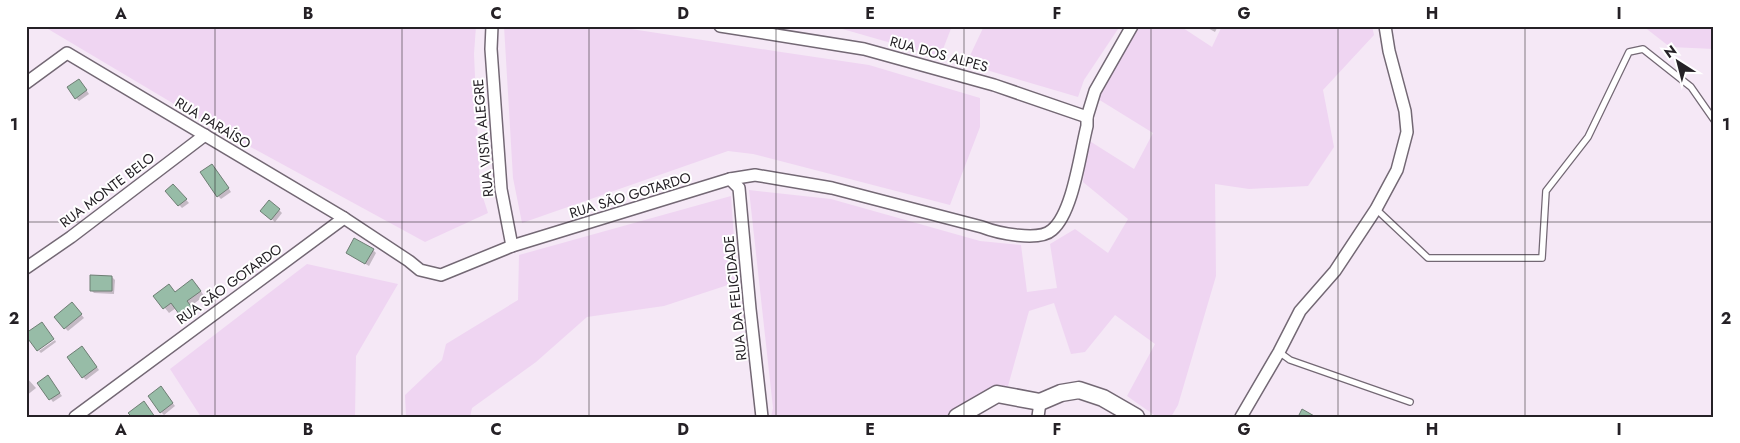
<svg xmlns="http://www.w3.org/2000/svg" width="1740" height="443" viewBox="0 0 1740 443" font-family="Jost,sans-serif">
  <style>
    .green { fill: #efd5f2 }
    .shadow { fill: #0003 }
    .building { fill: #97bca7; stroke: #6e7e74 }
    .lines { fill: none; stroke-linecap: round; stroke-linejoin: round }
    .lane-casing { stroke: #736874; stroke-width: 8 }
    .street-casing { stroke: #736874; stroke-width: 14 }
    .secondary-casing { stroke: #736874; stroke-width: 19 }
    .lane { stroke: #fff; stroke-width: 5.5 }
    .street { stroke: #fff; stroke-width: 11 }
    .secondary { stroke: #fff; stroke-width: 16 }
    .grid { fill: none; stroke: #252126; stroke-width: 1; stroke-opacity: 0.55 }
    .labels { text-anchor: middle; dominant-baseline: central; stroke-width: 4; stroke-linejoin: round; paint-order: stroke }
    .street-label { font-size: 14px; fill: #252126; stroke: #fff }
    .neatline { fill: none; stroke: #252126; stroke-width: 2 }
    .grid-label { font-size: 16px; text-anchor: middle; font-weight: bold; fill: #252126 }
  </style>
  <rect width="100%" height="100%" fill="#f5e8f6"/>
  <g class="green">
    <path d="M43,26H476L474,54L480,188L488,213L425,242L201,120Z"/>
    <path d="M504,26H612L781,52L869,65L980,98V127L950,205L753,154L728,151L522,223L513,178Z"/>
    <path d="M832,26H952L940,57Z"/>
    <path d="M984,26H1120L1084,80L1078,97L966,64Z"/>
    <path d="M1139,26H1180L1212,47L1222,26H1372L1374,35L1323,90L1334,147L1308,186L1249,189L1215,184L1216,276L1178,405L1171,417H1157L1127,396L1155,344L1115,315L1085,352L1071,354L1054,303L1029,311L1008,386L997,389L945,417H771L773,408L749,190L831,199L980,241L1021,245L1027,292L1057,288L1050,244L1075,229L1108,253L1128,219L1083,182L1088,140L1134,169L1153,133L1098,99Z"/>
    <path d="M1643,26H1714V49L1670,47Z"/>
    <path d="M731,196L737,282L664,306L587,317L536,362L472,408L470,417H406L405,395L442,360L446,344L518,300L519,255Z"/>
    <path d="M307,264L398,284L356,356L355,417H201L170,369Z"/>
  </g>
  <g class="shadow">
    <path d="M1204,26H1218L1215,32Z"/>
    <path d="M82,84L89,94L79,101L76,98Z"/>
    <path d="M215,168L231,192L221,199L218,196Z"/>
    <path d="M173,185L189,203L182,208L166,191Z"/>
    <path d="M279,210L282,213L275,222L265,213Z"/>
    <path d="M373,250L376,253L369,266L347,253Z"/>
    <path d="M112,277L115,280L114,294L94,293L91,290Z"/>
    <path d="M169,285L176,293L197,285L204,296L191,306L197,314L187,321L176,308L169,313L155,296Z"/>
    <path d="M75,307L84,318L68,331L65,328Z"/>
    <path d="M55,340L56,342L41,353L39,351Z"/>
    <path d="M85,350L99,370L86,380L83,377Z"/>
    <path d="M26,377L36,388L26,396Z"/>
    <path d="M48,377L62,396L53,402L39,383Z"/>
    <path d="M163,391L175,406L164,415L161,412Z"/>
  </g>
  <g class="building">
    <path d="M79,79L87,90L75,99L67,87Z"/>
    <path d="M212,164L229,188L217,197L200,172Z"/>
    <path d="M173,184L187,199L178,206L165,191Z"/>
    <path d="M269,200L280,209L271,220L260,211Z"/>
    <path d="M354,238L374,249L365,264L346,253Z"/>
    <path d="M90,275L112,276V291H90Z"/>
    <path d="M192,279L201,291L187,301L193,309L182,318L171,303L163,309L153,296L169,284L175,292Z"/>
    <path d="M72,302L82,314L64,329L54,317Z"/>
    <path d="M42,322L54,339L37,351L26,336V333Z"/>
    <path d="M82,346L97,367L82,378L67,357Z"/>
    <path d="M48,375L60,393L49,400L37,383Z"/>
    <path d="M161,386L173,403L160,413L148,396Z"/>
    <path d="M144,401L155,417H132L128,413Z"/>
    <path d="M1302,409L1316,417H1298Z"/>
  </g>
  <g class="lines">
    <g class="lane-casing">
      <g id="lane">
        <path d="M1376,209L1428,258H1542L1546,191L1588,137L1629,52L1643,49L1691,87L1714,120"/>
        <path d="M1279,352L1290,360L1410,402"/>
      </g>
    </g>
    <g class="street-casing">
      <g id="street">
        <path d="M492,26L491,49L501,189L512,246"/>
        <path d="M720,26L864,49L994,85L1087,117"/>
        <path d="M26,83L67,53L344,218"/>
        <path d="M730,179L739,188L750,309L762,417"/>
        <path d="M26,268L71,237L205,135"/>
        <path d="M75,417L344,218L409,261L420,270L441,275L512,246L730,179L755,175L832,188L982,227C997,233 1039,242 1052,230C1073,213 1080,153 1087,126V117L1095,91L1132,26"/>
        <path d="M1038,417L1040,402"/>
        <path d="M1241,417L1279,352L1300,311L1335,271L1376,209L1397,170L1407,132L1405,111L1389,51L1385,26"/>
      </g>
    </g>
    <g class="secondary-casing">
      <path id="secondary" d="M957,417L997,394L1040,402L1061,393L1079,390L1103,398L1136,417"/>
    </g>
    <use href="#lane" class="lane"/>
    <use href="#street" class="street"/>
    <use href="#secondary" class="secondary"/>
  </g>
  <path class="grid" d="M215,26V417M402,26V417M589,26V417M776,26V417M964,26V417M1151,26V417M1338,26V417M1525,26V417M26,222H1714"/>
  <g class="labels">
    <g class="street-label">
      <text transform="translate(939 54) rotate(15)">RUA DOS ALPES</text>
      <text transform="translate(213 123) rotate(31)">RUA PARAÍSO</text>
      <text transform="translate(483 138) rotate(-95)">RUA VISTA ALEGRE</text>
      <text transform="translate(107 190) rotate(-37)">RUA MONTE BELO</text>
      <text transform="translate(630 195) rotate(-17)">RUA SÃO GOTARDO</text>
      <text transform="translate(229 284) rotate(-36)">RUA SÃO GOTARDO</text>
      <text transform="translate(735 298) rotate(-96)">RUA DA FELICIDADE</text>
    </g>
  </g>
  <rect width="1740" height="443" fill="none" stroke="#ffffff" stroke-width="55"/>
  <g transform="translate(1678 62) rotate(324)" stroke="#ffffff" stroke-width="4" paint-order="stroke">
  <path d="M0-4L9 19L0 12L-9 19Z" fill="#252126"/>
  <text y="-8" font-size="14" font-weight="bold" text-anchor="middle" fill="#252126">N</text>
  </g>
  <rect x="28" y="28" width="1684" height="388" class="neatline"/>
  <g class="grid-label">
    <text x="121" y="19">A</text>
    <text x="308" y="19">B</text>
    <text x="496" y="19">C</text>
    <text x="683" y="19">D</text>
    <text x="870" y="19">E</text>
    <text x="1057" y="19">F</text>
    <text x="1244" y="19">G</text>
    <text x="1432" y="19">H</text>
    <text x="1619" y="19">I</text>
    <text x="14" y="130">1</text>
    <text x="1726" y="130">1</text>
    <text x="14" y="324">2</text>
    <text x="1726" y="324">2</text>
    <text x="121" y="435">A</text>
    <text x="308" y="435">B</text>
    <text x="496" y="435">C</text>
    <text x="683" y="435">D</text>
    <text x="870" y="435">E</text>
    <text x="1057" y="435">F</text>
    <text x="1244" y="435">G</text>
    <text x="1432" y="435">H</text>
    <text x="1619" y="435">I</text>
  </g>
</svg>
